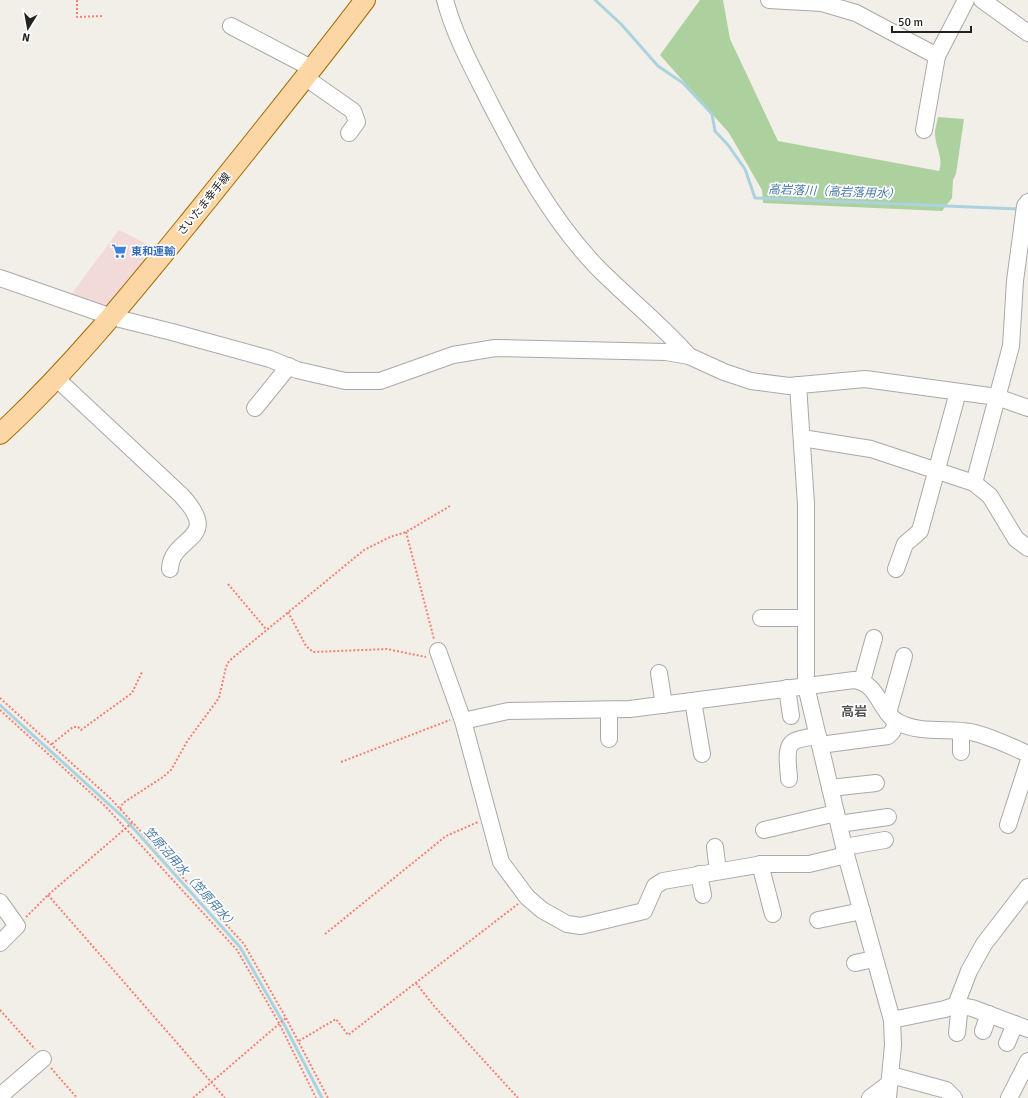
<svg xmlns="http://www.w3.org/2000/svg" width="1028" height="1098" viewBox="0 0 1028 1098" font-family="Signika,'Noto Sans JP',sans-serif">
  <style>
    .commercial { fill: #f2dad9 }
    .forest { fill: #add19e }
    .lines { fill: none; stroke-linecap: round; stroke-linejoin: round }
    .stream { stroke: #aad3df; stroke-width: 3 }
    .minor-casing { stroke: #a9a9a9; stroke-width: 18 }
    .major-casing { stroke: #a06b00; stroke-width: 22 }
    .path { stroke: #fa8072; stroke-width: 2; stroke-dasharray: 2 2; stroke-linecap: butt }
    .minor { stroke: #fff; stroke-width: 16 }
    .major { stroke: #fcd6a4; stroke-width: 20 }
    .labels { text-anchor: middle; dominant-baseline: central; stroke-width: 3.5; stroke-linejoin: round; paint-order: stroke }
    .street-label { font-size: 11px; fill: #222; stroke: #fff }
    .shop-label { font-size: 11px; font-weight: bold; fill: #366cbe; stroke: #fff; text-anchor: start }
    .water-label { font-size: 12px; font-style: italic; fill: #4a7aab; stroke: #fff }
    .quarter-label { font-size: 13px; font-weight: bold; fill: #555; stroke: #fff }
  </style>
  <rect width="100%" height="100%" fill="#f2efe9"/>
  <path class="commercial" d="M119,230L159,250L116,303L105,308L70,296Z"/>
  <path class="forest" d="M700,0H723L730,39L778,141L939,171C944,157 935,148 935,133C935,128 937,123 938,117L964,119L956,174L953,180L952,198L942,211L763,203L762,190L729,133L660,55Z"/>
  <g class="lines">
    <g class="stream">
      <path d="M595,0L621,24L658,66L683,83L712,114L715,131L728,145L745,169L755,198L1020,209"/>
      <path d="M0,705L125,819L240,947L285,1026L322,1098"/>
    </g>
    <g class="minor-casing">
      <g id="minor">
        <path d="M445,0C455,37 473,69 490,103C520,161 550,217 595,265C625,296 660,323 689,356"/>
        <path d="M769,0L822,3L856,13L937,56L966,0"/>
        <path d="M982,0L1028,33"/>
        <path d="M231,26L313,69"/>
        <path d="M306,78L353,111L357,122L349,133"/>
        <path d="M924,130L937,56"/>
        <path d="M0,278L112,317L172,332L270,359L297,370L345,381H380L453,355L495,348L666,352L689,356L724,372L751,381L789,386L865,379L997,397L1028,408"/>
        <path d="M57,379L181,495C224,541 171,535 170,569"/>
        <path d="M798,385L806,504V686L846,855L892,1020L893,1045L888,1098"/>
        <path d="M255,408L289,366"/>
        <path d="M802,438L871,449L974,483L990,496L1016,539L1028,548"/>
        <path d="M974,483L1011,346L1015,281L1025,206L1028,202"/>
        <path d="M896,569L905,544L920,531L958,392"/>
        <path d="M761,618H804"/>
        <path d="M438,651L463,721L501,862L527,897L542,910L567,924L581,926L644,911L655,886L663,881L763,864H809L846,855"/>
        <path d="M659,673L664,705"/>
        <path d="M862,681L874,638"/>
        <path d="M787,688L791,716"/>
        <path d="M693,701L702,754"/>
        <path d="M609,710V739"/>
        <path d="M888,713L904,656"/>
        <path d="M463,721L508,711L630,709L854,680C879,683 879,712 898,722C919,734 948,728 971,732C990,736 1010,746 1028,754"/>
        <path d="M820,745L888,736L892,732L897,722"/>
        <path d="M961,752V732"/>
        <path d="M789,779C789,769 784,748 793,742C799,738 811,737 818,736"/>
        <path d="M830,788L876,783"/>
        <path d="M839,824L888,817"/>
        <path d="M1008,825L1028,763"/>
        <path d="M764,830L836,813"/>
        <path d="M715,847L718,871"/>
        <path d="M844,847L885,840"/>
        <path d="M760,864L773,914"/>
        <path d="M699,874L703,895"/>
        <path d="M0,902L17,926L0,943"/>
        <path d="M818,920L862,911"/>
        <path d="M855,963L874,959"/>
        <path d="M892,1020L945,1009L956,1005L972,1008L1028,1029"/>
        <path d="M983,1031L989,1014"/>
        <path d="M957,1033L959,1014L956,1005L969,971L984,944L1028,887"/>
        <path d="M1007,1043L1015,1024"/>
        <path d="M891,1075L946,1090L954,1098"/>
        <path d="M0,1096L43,1059"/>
        <path d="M870,1098L890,1083"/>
        <path d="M1009,1098L1028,1061"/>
      </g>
    </g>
    <g class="major-casing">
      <path id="major" d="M0,434C71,368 130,295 191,220C250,147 308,75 365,0"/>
    </g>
    <g class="path">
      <path d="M77,0V17L104,16"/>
      <path d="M406,532L434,639"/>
      <path d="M228,584L266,629"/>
      <path d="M288,612L306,646L313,652L387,649L426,657"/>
      <path d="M0,698L111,799L244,944L286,1018L328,1098"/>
      <path d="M0,710L105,806L237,950L279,1023L316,1098"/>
      <path d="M52,744L73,727H78L81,730L132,693L142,672"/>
      <path d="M341,762L450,720"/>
      <path d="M120,809L123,803L163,777L171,770L188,740L219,698L226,667L229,661L364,550L390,537L406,532L450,506"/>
      <path d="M48,895L225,1098"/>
      <path d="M26,917L48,895L133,822"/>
      <path d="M325,934L446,836L478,822"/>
      <path d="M416,983L434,1006L518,1098"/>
      <path d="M0,1010L35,1049"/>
      <path d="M299,1041L336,1019L348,1035L518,904"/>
      <path d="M51,1068L77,1098"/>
      <path d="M193,1098L286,1018"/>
    </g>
    <use href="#minor" class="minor"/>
    <use href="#major" class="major"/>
  </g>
  <defs>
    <g id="supermarket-bare" transform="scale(1.2)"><path d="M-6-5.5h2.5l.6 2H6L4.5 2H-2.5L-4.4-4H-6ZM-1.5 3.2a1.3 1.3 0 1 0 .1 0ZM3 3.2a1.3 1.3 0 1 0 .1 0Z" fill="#3f7fe0" stroke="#fff" stroke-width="2.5" paint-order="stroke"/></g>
  </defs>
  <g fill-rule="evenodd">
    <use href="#supermarket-bare" x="119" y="251"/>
  </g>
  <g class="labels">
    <g class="street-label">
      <text transform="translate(204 204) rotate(-51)">さいたま幸手線</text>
    </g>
    <g class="shop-label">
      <text x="131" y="251">東和運輸</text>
    </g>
    <g class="water-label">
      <text transform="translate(834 192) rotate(2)">高岩落川（高岩落用水）</text>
      <text transform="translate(190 878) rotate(48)">笠原沼用水（笠原用水）</text>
    </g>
    <g class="quarter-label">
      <text x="854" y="712">高岩</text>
    </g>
  </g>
  <g transform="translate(28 28) rotate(191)" stroke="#ffffff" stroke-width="3" paint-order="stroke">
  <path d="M0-3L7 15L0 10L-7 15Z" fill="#222222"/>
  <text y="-6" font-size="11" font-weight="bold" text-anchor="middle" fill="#222222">N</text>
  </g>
  <path d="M892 26v6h79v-6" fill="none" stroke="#222222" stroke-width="2"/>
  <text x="898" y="26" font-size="12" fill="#222222" stroke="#ffffff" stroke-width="3" paint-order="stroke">50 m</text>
</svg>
